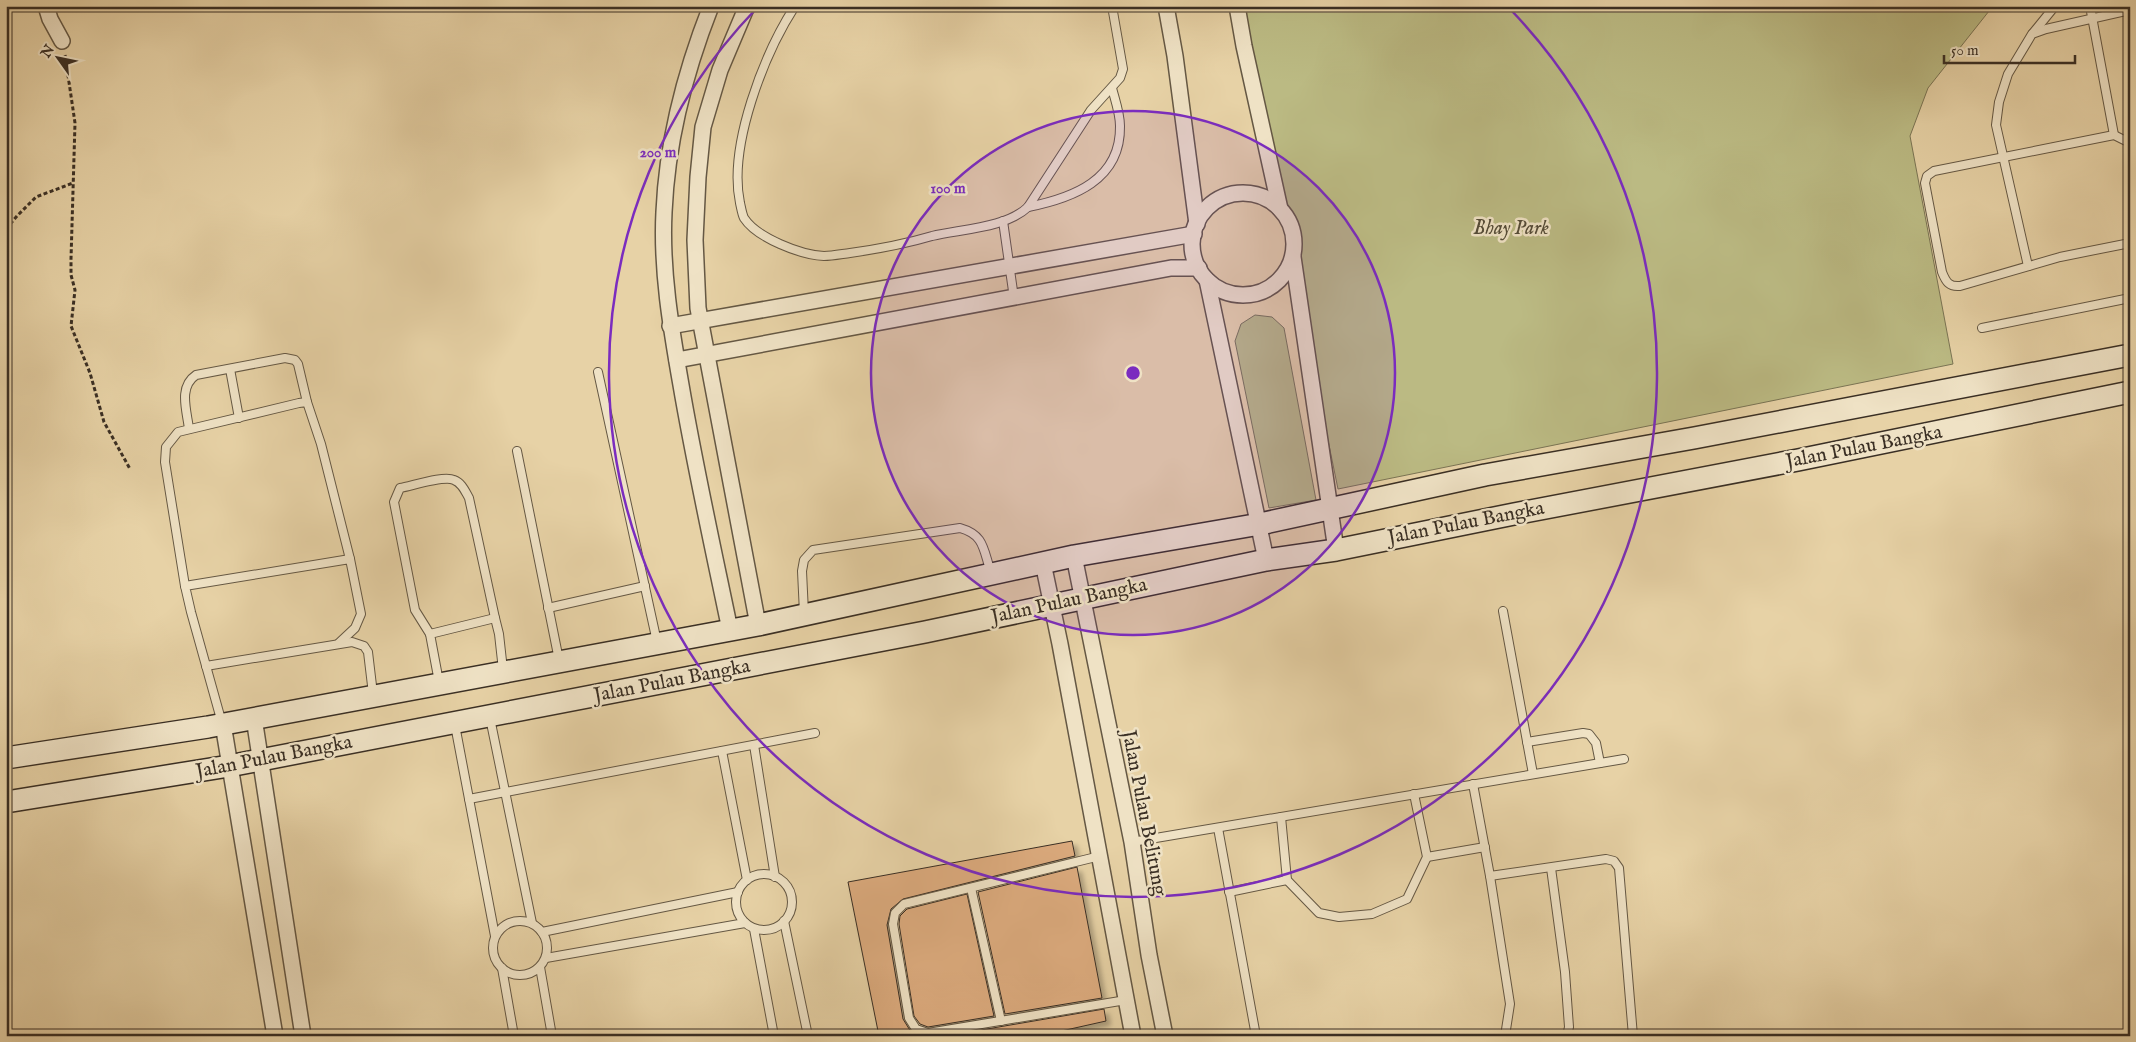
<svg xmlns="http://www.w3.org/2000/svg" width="2136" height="1042" viewBox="0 0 2136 1042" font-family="'IM FELL English',serif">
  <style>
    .green { fill: #bbba83; stroke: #7a7454 }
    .building { fill: #dbaa7d; stroke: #3a2f24; filter: url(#shadow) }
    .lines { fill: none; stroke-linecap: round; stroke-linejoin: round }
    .lane-casing { stroke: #655844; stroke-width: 10 }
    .street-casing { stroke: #655844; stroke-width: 18 }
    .secondary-casing { stroke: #3a2f24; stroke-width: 24 }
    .path { stroke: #3a2f24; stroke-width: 3; stroke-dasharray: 4 2.5; stroke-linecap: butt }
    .lane { stroke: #efe2c5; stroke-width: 8 }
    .street { stroke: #efe2c5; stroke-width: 15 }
    .secondary { stroke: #efe2c5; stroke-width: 21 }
    .ring { fill: none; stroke: #7b2cbf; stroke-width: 2.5 }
    .labels { text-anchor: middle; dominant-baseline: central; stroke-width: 5; stroke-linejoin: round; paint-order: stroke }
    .park-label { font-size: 20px; font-style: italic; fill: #544b37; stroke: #efe2c5 }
    .street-label { font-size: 20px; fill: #3a2f24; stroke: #efe2c5 }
    .centre { fill: #7b2cbf; stroke: #efe2c5; stroke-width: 2.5 }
    .ring-label { font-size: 15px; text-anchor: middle; font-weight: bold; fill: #7b2cbf; stroke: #efe2c5; stroke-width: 5; stroke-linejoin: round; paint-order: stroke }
  </style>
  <defs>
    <filter id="shadow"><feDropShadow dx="4.5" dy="4.5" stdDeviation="2.5" flood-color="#0004"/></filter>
  </defs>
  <rect width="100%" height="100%" fill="#e7d2a6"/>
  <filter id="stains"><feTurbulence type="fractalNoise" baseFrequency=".004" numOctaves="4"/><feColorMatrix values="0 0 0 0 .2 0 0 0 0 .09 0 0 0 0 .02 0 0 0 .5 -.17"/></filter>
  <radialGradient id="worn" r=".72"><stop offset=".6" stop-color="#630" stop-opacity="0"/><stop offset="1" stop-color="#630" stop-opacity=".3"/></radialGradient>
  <g class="green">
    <path d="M1239,6H1993L1928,88L1910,136L1953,364L1338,489Z"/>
    <path d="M1255,315L1272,317L1284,328L1316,500L1269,508L1235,341L1241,324Z"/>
  </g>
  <g class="building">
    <path d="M1072,841L1075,856L903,899L891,909L887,925L903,1019L911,1032L918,1036H879L848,882Z"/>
    <path d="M1077,867L1102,998L1005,1014L978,892Z"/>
    <path d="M967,894L994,1016L928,1027L920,1024L914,1016L899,924L900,916L907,909Z"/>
    <path d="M1104,1009L1106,1021L1039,1036H946Z"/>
  </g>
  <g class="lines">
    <g class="lane-casing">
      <g id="lane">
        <path d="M795,6C764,54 728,146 740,203C741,207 742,214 744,218C757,238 801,255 824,256C832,256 842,254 850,253C878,249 905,244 932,236C962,229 1006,228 1028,207L1091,110L1120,78L1123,69L1112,6"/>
        <path d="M2090,6L2114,135"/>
        <path d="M2033,33L2055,6"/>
        <path d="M2130,143L2114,135L1934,171L1927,176L1925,183L1942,272C1946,282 1949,287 1960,286L2060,257L2130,243"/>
        <path d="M1028,207C1073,198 1121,180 1120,126C1120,113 1115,100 1112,88"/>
        <path d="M1003,221L1014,298"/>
        <path d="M2028,266L1996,125L1999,102L2008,74L2032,34L2046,29L2130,10"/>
        <path d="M1982,328L2130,298"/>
        <path d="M230,369L239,418"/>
        <path d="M598,372L657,642"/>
        <path d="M189,429C187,411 178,387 196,375L285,358L295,360L298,364L307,402"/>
        <path d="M517,451L559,660"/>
        <path d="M185,586L165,462L166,447L178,432L299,403L307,402L321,444L350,559"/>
        <path d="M548,608L645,586"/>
        <path d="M1503,611L1533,774"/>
        <path d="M804,613L802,571L804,560L813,550L960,528C985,535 983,550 991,572"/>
        <path d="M430,634L415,610L394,502L400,488C412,486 444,475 454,480C462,483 465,491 469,498L495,618"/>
        <path d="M206,666L352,642L364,646L368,652L373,694"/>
        <path d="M439,682L430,634L495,618L499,634L503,670"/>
        <path d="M490,718L532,923"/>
        <path d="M222,723L191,612L185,586L350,559L361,614L355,628L339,643"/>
        <path d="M455,725L495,936"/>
        <path d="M1527,742L1583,733L1589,734L1596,743L1600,763"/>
        <path d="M754,745L775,877"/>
        <path d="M722,751L747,880"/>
        <path d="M1473,784L1490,876L1510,1004L1505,1036"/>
        <path d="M469,799L815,733"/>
        <path d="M1281,817L1287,880L1319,913L1339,917L1372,914L1407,899L1427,857L1414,794"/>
        <path d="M1218,828L1256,1036"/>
        <path d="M1132,842L1624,759"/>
        <path d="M1100,856L904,904L895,913L893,924L909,1018L916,1029L928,1033L1126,1000"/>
        <path d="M1427,857L1485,847"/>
        <path d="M1551,868L1565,972L1569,1027L1567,1036"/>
        <circle cx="764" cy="902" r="28"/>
        <path d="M1490,876L1606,859L1614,861L1619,868L1633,1036"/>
        <path d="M971,888L1001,1021"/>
        <path d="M1229,892L1287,880"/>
        <circle cx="520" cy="948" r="27"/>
        <path d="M784,921L808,1036"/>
        <path d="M754,929L774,1036"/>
        <path d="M542,932L738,892"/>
        <path d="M546,958L745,923"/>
        <path d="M540,967L552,1036"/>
        <path d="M502,968L514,1036"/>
      </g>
    </g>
    <g class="street-casing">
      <g id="street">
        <path d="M46,6L50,19L62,41"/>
        <path d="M711,6C685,72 667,141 664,212C661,270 671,328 681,385C695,467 713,548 730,630"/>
        <path d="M747,6L720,70L703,127L698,177L695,240L698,308L758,625"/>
        <path d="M1166,6L1175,56L1197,224"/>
        <path d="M1237,6L1244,46L1280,209"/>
        <circle cx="1243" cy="244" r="51"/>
        <path d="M1293,257L1336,550"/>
        <path d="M1207,280L1266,560"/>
        <path d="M670,326L1194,234"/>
        <path d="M677,360L1171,268H1199"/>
        <path d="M1074,556L1132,842L1149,955L1165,1036"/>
        <path d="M1043,563L1060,644L1133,1036"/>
        <path d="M254,718L303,1036"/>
        <path d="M223,724L275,1036"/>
      </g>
    </g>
    <g class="secondary-casing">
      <g id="secondary">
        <path d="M6,758L208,727L758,625L1074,556L1260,524L1485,475L1694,438L2130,355"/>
        <path d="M6,802L229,766L925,632L1266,560L1336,550L1514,514L1798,460L2130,392"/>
      </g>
    </g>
    <g class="path">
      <path d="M65,55L75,123L71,259V275L75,290L71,326L90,373L104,422L130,469"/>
      <path d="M6,229L17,216L36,197L73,183"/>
    </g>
    <use href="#lane" class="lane"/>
    <use href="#street" class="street"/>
    <use href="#secondary" class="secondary"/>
  </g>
  <circle cx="1133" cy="373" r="262" fill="#7b2cbf" fill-opacity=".12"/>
  <g class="ring">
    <circle cx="1133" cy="373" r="262"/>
    <path d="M1510 9A524 524 0 1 1 756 9"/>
  </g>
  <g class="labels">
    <g class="park-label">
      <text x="1511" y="228">Bhay Park</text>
    </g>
    <g class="street-label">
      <text transform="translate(1864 447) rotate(-11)">Jalan Pulau Bangka</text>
      <text transform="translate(1466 523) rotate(-11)">Jalan Pulau Bangka</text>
      <text transform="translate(1069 601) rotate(-12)">Jalan Pulau Bangka</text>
      <text transform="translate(672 681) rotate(-11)">Jalan Pulau Bangka</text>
      <text transform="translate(274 757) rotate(-11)">Jalan Pulau Bangka</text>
      <text transform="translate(1144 813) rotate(79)">Jalan Pulau Belitung</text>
    </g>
  </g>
  <circle cx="1133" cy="373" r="8" class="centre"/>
  <g class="ring-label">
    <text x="658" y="157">200 m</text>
    <text x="948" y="193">100 m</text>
  </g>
  <rect width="2136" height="1042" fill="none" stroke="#e7d2a6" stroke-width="25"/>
  <rect x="8" y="8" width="2121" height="1027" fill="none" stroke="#3a2f24" stroke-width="2.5"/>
  <rect x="12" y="12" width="2111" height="1017" fill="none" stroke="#3a2f24"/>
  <g transform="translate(58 58) rotate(303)" stroke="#efe2c5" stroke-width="4" paint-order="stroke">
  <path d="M0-4L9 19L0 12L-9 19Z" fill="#3a2f24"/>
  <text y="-8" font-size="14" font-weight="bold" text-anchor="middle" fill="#3a2f24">N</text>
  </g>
  <path d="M1944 55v8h131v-8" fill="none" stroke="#3a2f24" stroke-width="2.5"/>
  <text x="1951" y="55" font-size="15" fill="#3a2f24" stroke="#efe2c5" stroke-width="4" paint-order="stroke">50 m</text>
  <rect width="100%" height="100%" filter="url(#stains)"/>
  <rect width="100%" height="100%" fill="url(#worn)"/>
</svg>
